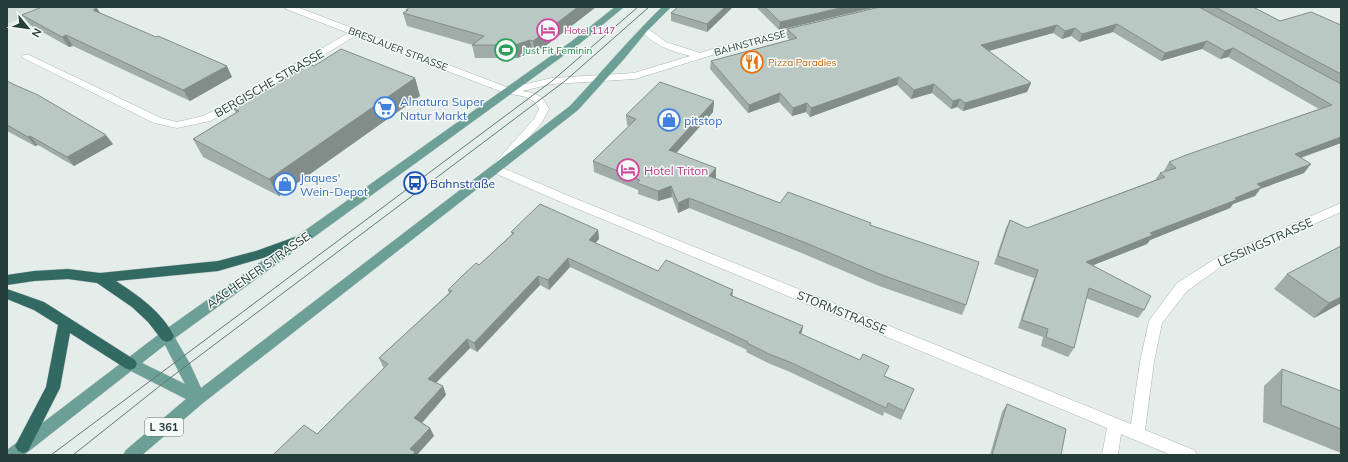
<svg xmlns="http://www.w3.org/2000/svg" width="1348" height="462" viewBox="0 0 1348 462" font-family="Mulish,sans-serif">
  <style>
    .built { fill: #d3ddd9 }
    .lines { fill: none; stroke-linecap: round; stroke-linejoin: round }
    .minor-casing { stroke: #a8b5b1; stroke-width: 1 }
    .major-casing { stroke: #c2c9c8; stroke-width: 1 }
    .highway-casing { stroke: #c2c9c8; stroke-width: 1 }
    .minor { fill: #fff; fill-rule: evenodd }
    .major { fill: #6ca096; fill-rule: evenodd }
    .highway { fill: #326962; fill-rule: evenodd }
    .tram { stroke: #5f7a74; stroke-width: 1 }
    .wall { fill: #a0aca8 }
    .shaded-wall { fill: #828c88 }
    .building { fill: #bac8c3; stroke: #828c88 }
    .labels { text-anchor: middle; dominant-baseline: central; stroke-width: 3; stroke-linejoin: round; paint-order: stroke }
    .far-hotel-label { font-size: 10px; fill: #b23c85; stroke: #f5faf8; text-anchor: start }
    .far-street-label { font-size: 10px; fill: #253e39; stroke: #f5faf8 }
    .far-leisure-label { font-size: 10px; fill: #27864d; stroke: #f5faf8; text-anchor: start }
    .far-food-label { font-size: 10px; fill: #c56008; stroke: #f5faf8; text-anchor: start }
    .shield { fill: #f5faf8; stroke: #637672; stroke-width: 1 }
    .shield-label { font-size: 11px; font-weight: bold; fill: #253e39 }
    .street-label { font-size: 12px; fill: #253e39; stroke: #f5faf8 }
    .shop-label { font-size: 12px; fill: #366cbe; stroke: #f5faf8; text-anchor: start }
    .hotel-label { font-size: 12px; fill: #b23c85; stroke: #f5faf8; text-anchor: start }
    .transit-label { font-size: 12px; fill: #164399; stroke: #f5faf8; text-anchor: start }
  </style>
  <rect width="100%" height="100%" fill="#e5edea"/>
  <path class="built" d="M7,7H47L7,24Z"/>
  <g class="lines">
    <g class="minor-casing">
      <path id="minor" d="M285,7H297L509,88L552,78L634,73L690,56C671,51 652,45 640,29L644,26L666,42L700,53L729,44L801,26L804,27L805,29L804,31L735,48L635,79L552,84L522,91C537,94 542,94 549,109L542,122L503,168L569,196L1131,424L1140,362L1149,321L1177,283L1218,257L1341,203V212L1226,263L1187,291L1162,323L1154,362L1145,430L1194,450L1197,455H1171L1121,434L1118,455H1102L1107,428L561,202L492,172L490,169L492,166L534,119L539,109C533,95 518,96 505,93L355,36L234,109L210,121L177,128L154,123L21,57L23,55H29L161,118L177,122L203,116L226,105L348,33L286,9Z"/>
    </g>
    <g class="major-casing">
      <path id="major" d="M615,7H624L578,45L175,338L190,364L201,388L570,106C601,73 630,38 662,7H671L647,31L624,59L578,110L203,403L142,455H123L126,450L186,399L131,371L24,455H7V450L162,332L572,41ZM165,345L185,384L142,363Z"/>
    </g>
    <g class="highway-casing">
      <g id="highway">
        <path d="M306,233L310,234L312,237L310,240L263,258L218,271L116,281C138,295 162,312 174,336L172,340L167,342L162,340L148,322L132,307L97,283L68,279L34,281L7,285V275L34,271L68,269L100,273L218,261L256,251Z"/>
        <path d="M7,289L44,302L135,360L137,364L135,368L130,370L125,368L70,333L60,388L28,451L23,453L18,451L15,446L46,387L58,325L34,310L7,299Z"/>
      </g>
    </g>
    <use href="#minor" class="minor"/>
    <use href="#major" class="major"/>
    <use href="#highway" class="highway"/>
    <g class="tram">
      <path d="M51,455L552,81L638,7"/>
      <path d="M73,455L166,381L565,81L649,7"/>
    </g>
  </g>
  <g class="wall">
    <path d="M410,7H596L535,54L532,53L517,58H475L472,45H473L407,26L403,13L406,11V10Z"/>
    <path d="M678,7H733L707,32L671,21V13Z"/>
    <path d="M756,7H876L779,30Z"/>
    <path d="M880,7H1253L1280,21L1341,25V143L1301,158L1304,173L1260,189L1255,196L1233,204L1230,208L1150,240L1147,244L1093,265L1144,310L1138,318L1086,298L1074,348L1068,357L1041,346L1043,337L1018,328L1034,278L994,264L1006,228L1010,220L1027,228L1155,180L1160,173L1165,172L1164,171L1169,162L1319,109L1228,57L1220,59L1202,49L1161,61L1113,32L1079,42L1071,36L1062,39L1053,33L988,51L1031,83L1027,92L963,111L957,107L951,109L932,93L911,99L897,85L810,117L806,112L792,116L779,102L748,113L710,69L711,61L790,40L786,37L787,29Z"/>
    <path d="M99,12L232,77L190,101L73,46L69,47L30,25L22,15Z"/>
    <path d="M314,66L415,78L420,96L279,196L203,157L193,139L236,113L234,109Z"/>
    <path d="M7,81L113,144L74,166L38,145L35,146L7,131Z"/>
    <path d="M714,101L713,112L676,153L715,178L780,203L870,225L966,305L962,315L879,286L804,254L689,208L678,213L672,197L658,201L638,194V190L594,172L593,161L629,126L627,125L626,115Z"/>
    <path d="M598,230L599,239L595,243L658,271L733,296L803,326L801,334L885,376L914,389L901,420L884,412L883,416L790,372L768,363L746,352L747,350L570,267L549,290L540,285L477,352L470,348L436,383L443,386L446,395L422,423L430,428L434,436L317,434L384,368L383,367L379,358L449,293L448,290L479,265L512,234L511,232Z"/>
    <path d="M1341,246V303L1314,318L1274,289L1287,274Z"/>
    <path d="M1282,369L1341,391V453L1263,422L1264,386Z"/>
    <path d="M1007,404L1061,455H990L1002,412Z"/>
  </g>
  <g class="shaded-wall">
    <path d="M578,7H596L535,54L533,41Z"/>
    <path d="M725,7H733L707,32V24Z"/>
    <path d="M844,7H876L779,30L780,22Z"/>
    <path d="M97,8L103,18L93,10Z"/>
    <path d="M1117,24L1113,32L1079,42L1082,34Z"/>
    <path d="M1057,25L1053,33L978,54L981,45Z"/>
    <path d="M1075,28L1071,36L1062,39L1065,31Z"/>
    <path d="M66,35L73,46L69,47L62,37Z"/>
    <path d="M530,40L532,53L517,58L515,45Z"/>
    <path d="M1207,41L1202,49L1161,61L1165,53Z"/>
    <path d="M1233,48L1228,57L1220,59L1225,51Z"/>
    <path d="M227,66L232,77L190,101L183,90Z"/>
    <path d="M899,77L897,85L810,117L811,108Z"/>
    <path d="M415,78L420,96L279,196L269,179Z"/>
    <path d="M1031,83L1027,92L963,111L965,103Z"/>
    <path d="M934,84L932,93L911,99L914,90Z"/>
    <path d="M780,93L779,102L748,113L749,105Z"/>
    <path d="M960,99L957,107L951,109L953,101Z"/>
    <path d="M714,101L713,112L669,161V150Z"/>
    <path d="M807,103L806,112L792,116L793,108Z"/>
    <path d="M106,135L113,144L74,166L67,157Z"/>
    <path d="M30,136L38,145L35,146L28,137Z"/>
    <path d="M1341,137V143L1288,162L1295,154Z"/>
    <path d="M1311,164L1304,173L1260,189L1255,196L1233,204L1230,208L1150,240L1147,244L1081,270L1086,262L1150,233L1235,198L1257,184Z"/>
    <path d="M716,168V178L709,187V176Z"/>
    <path d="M671,186L672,197L658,201V191Z"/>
    <path d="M689,198V208L678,213V203Z"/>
    <path d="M598,230L599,239L590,249L589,240Z"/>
    <path d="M568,258L570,267L549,290L548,280Z"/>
    <path d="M538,276L540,285L477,352L474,343Z"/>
    <path d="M733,290L732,299L730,295Z"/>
    <path d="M1341,297V303L1314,318L1329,303Z"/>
    <path d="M803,326L801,335L799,333Z"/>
    <path d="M467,339L470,348L432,387L428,379Z"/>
    <path d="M443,386L446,395L419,426L414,418Z"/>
    <path d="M430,428L434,436L417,455H413L410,449Z"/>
  </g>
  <g class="building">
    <path d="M42,7H94L97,8L93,10L156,37L158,36L227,66L183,90L66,35L62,37L22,15Z"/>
    <path d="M410,7H578L533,41L530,40L515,45H472L484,36L403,13L408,10H406Z"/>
    <path d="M678,7H725L707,24L671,13Z"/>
    <path d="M765,7H844L780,22Z"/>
    <path d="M880,7H1199L1341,84V137L1295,154L1311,164L1257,184L1262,187L1235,198L1236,200L1150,233L1153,235L1086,262L1151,296L1144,310L1089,288L1074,348L1046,337L1048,329L1022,320L1038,270L998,256L1010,220L1027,228L1165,177L1160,173L1176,168L1169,162L1186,155L1332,105L1233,48L1225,51L1207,41L1165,53L1117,24L1082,34L1075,28L1065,31L1057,25L981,45L1031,83L965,103L960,99L953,101L934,84L914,90L899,77L811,108L807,103L793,108L780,93L749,105L711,61L797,38L787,29Z"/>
    <path d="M1215,7H1253L1280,21L1311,12L1341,25V74Z"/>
    <path d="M341,49L415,78L269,179L193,139L239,111L234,109L308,64L314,66Z"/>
    <path d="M7,81L15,85L38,95L106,135L67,157L30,136L28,137L7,125Z"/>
    <path d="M660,82L714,101L669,150L716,168L709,176L780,203L788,192L871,223L870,225L979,262L966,305L882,275L806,243L689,198L678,203L671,186L658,191L637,183L640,180L593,161L636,119L626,115Z"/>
    <path d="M540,204L598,230L589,240L658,271L666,260L733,290L730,295L803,326L799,333L860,360L863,354L889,366L884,376L914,389L904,411L888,403L886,408L792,363L769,354L747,343L748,342L568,258L548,280L538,276L474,343L467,339L428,379L443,386L414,418L430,428L410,449L415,452L413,455H273L304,425L317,434L388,364L379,358L452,291L448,290L462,276L476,263L479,265L514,233L511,232Z"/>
    <path d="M1341,246V297L1329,303L1287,274Z"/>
    <path d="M1282,369L1341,391V429L1281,405Z"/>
    <path d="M1007,404L1066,429L1061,455H992Z"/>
  </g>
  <defs>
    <g id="hotel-ring" transform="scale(1.15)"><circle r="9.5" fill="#f5faf8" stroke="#d1479c" stroke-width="1.5"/><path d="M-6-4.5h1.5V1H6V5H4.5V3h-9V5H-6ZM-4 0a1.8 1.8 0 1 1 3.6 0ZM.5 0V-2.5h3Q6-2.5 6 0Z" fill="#d1479c"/></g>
    <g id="stadium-ring" transform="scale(1.15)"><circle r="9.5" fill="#f5faf8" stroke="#2e9e5b" stroke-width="1.5"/><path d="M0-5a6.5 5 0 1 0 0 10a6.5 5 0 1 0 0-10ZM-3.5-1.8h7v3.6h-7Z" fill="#2e9e5b"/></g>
    <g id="restaurant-ring" transform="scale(1.15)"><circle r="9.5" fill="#f5faf8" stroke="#e8710a" stroke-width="1.5"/><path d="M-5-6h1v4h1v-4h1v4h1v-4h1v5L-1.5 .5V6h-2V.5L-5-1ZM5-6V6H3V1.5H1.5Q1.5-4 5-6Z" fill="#e8710a"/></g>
    <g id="supermarket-ring" transform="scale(1.15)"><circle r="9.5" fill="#f5faf8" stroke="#3f7fe0" stroke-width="1.5"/><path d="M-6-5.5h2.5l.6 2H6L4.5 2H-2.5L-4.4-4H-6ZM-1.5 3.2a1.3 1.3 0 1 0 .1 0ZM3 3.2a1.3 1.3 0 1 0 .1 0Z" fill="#3f7fe0"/></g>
    <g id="shop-ring" transform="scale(1.15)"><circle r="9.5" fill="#f5faf8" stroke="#3f7fe0" stroke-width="1.5"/><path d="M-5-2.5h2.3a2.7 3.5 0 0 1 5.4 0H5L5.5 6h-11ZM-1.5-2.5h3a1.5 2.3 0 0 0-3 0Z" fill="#3f7fe0"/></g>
    <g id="bus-ring" transform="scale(1.15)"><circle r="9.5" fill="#f5faf8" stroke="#1a4fb4" stroke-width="1.5"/><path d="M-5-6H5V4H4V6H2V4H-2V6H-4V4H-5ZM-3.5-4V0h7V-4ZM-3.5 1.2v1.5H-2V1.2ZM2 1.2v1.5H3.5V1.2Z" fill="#1a4fb4"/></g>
  </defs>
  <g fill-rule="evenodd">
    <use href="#hotel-ring" x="548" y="30"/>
    <use href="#stadium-ring" x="506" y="50"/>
    <use href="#restaurant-ring" x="752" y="62"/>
    <use href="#supermarket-ring" x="385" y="108"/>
    <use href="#shop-ring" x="669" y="120"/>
    <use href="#hotel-ring" x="628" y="170"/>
    <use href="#bus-ring" x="415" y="183"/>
    <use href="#shop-ring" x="285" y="184"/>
  </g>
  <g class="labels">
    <g class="far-hotel-label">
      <text x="564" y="30">Hotel 1147</text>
    </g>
    <g class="far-street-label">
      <text transform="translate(750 43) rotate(-15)">BAHNSTRASSE</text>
      <text transform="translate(398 49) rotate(21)">BRESLAUER STRASSE</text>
    </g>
    <g class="far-leisure-label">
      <text x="522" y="50">Just Fit Feminin</text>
    </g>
    <g class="far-food-label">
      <text x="768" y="62">Pizza Paradies</text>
    </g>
    <rect class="shield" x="145" y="418" width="38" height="18" rx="3"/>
    <g class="shield-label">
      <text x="164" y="427">L 361</text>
    </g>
    <g class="street-label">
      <text transform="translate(269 83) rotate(-30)">BERGISCHE STRASSE</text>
      <text transform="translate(1265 242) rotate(-24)">LESSINGSTRASSE</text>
      <text transform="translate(258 270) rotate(-35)">AACHENER STRASSE</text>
      <text transform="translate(842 312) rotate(22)">STORMSTRASSE</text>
    </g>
    <g class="shop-label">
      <text x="400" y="101">Alnatura Super<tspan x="400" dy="14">Natur Markt</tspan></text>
      <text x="684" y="120">pitstop</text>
      <text x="300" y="177">Jaques'<tspan x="300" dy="14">Wein-Depot</tspan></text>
    </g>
    <g class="hotel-label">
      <text x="644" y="170">Hotel Triton</text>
    </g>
    <g class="transit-label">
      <text x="430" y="183">Bahnstraße</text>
    </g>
  </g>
  <rect width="1348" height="462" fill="none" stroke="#253e39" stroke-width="16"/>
  <g transform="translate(28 28) rotate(119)" stroke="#f5faf8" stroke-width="3" paint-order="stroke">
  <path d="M0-3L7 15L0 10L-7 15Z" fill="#253e39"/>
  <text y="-6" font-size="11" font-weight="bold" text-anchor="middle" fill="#253e39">N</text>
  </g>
</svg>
